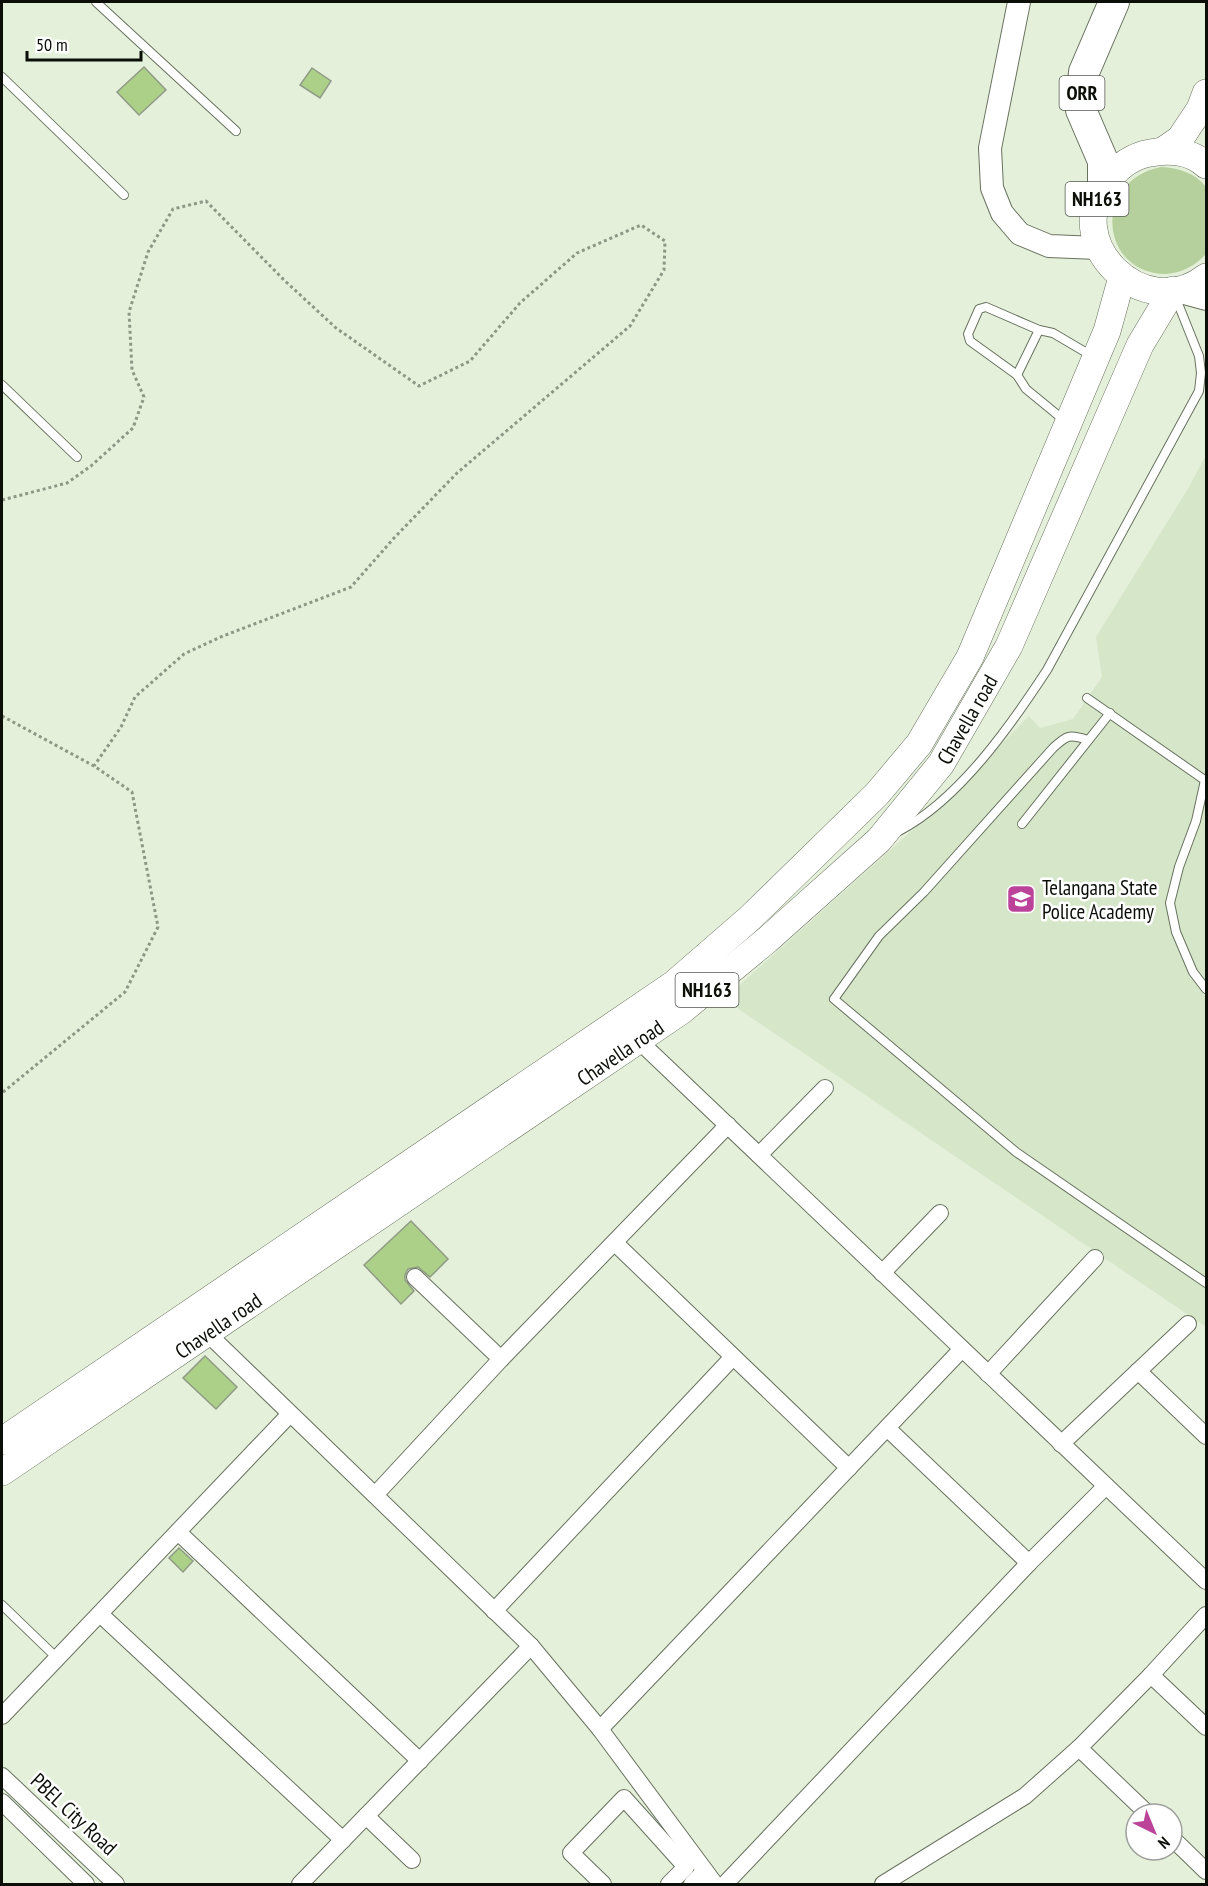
<svg xmlns="http://www.w3.org/2000/svg" width="1208" height="1886" viewBox="0 0 1208 1886" font-family="'PT Sans Narrow',sans-serif">
  <style>
    .built { fill: #d6e6c9 }
    .green { fill: #b5d09c }
    .building { fill: #acd088; stroke: #909b87; stroke-width: 1.5 }
    .lines { fill: none; stroke-linecap: round; stroke-linejoin: round }
    .service-casing { stroke: #68725f; stroke-width: 10 }
    .minor-casing { stroke: #68725f; stroke-width: 18 }
    .secondary-casing { stroke: #68725f; stroke-width: 24 }
    .trunk-casing { stroke: #68725f; stroke-width: 28 }
    .motorway-casing { stroke: #68725f; stroke-width: 32 }
    .path { stroke: #8e9686; stroke-width: 3; stroke-dasharray: 3 3; stroke-linecap: butt }
    .service { stroke: #fff; stroke-width: 8 }
    .minor { stroke: #fff; stroke-width: 16 }
    .secondary { stroke: #fff; stroke-width: 22 }
    .trunk { stroke: #fff; stroke-width: 27 }
    .motorway { stroke: #fff; stroke-width: 30 }
    .labels { text-anchor: middle; dominant-baseline: central; stroke-width: 5; stroke-linejoin: round; paint-order: stroke }
    .shield { fill: #fff; stroke: #545752; stroke-width: 1.5 }
    .shield-label { font-size: 20px; font-weight: bold; fill: #0b0f08 }
    .street-label { font-size: 21px; fill: #0b0f08; stroke: #fff }
    .poi-label { font-size: 21px; fill: #0b0f08; stroke: #fff; text-anchor: start }
  </style>
  <rect width="100%" height="100%" fill="#e5f0da"/>
  <path class="built" d="M1206,455V1327L724,999L946,800L1029,716L1040,728L1073,719L1102,677L1096,637L1189,487Z"/>
  <path class="green" d="M1161,167C1179,168 1195,173 1206,187V254C1196,265 1182,273 1166,274C1100,274 1091,181 1161,167Z"/>
  <g class="building">
    <path d="M144,67L166,90L139,115L117,92Z"/>
    <path d="M312,68L331,81L320,98L300,85Z"/>
    <path d="M411,1221L448,1259L430,1277L418,1267L408,1269L405,1275V1280L414,1291L401,1304L364,1265Z"/>
    <path d="M205,1356L237,1387L216,1409L183,1378Z"/>
    <path d="M179,1548L193,1561L183,1572L169,1558Z"/>
  </g>
  <g class="lines">
    <g class="service-casing">
      <g id="service">
        <path d="M96,2L236,131"/>
        <path d="M2,77L124,195"/>
        <path d="M1017,375L1039,330"/>
        <path d="M2,385L77,457"/>
        <path d="M1065,421L1026,389L1017,375L970,341L968,334L979,309L986,307L1039,330L1053,333L1092,356"/>
        <path d="M1087,698L1206,781"/>
        <path d="M1088,740C1069,734 1067,735 1053,748L924,892L879,936L834,999L1016,1152L1206,1283"/>
        <path d="M1205,780L1196,821L1179,867L1170,903L1176,932L1193,972L1206,989"/>
        <path d="M1022,824L1110,713"/>
        <path d="M899,831C959,800 1011,725 1047,670L1199,391L1201,373L1199,356L1175,296"/>
        <path d="M2,1605L57,1658"/>
      </g>
    </g>
    <g class="minor-casing">
      <g id="minor">
        <path d="M638,1040L1206,1581"/>
        <path d="M759,1155L825,1088"/>
        <path d="M615,1243L849,1468"/>
        <path d="M882,1273L940,1213"/>
        <path d="M415,1277L501,1359"/>
        <path d="M206,1332L531,1646L600,1729L715,1884"/>
        <path d="M1138,1371L1206,1436"/>
        <path d="M988,1374L1095,1258"/>
        <path d="M887,1428L1029,1563"/>
        <path d="M1061,1444L1188,1324"/>
        <path d="M375,1495L501,1359L728,1125"/>
        <path d="M178,1532L420,1761"/>
        <path d="M494,1611L733,1357"/>
        <path d="M100,1614L343,1840"/>
        <path d="M1151,1675L1206,1727"/>
        <path d="M2,1716L290,1414"/>
        <path d="M600,1729L962,1349"/>
        <path d="M1079,1748L1148,1814"/>
        <path d="M2,1776L116,1884"/>
        <path d="M2,1802L86,1884"/>
        <path d="M366,1816L412,1860"/>
        <path d="M1172,1838L1206,1871"/>
        <path d="M300,1884L531,1646"/>
        <path d="M603,1884L571,1853L624,1798L686,1867L669,1884"/>
        <path d="M692,1884L705,1871"/>
        <path d="M725,1884L1029,1563L1106,1486"/>
        <path d="M883,1884L1025,1796L1079,1748L1151,1675L1206,1615"/>
      </g>
    </g>
    <g class="secondary-casing">
      <g id="secondary">
        <path d="M1019,2L990,148L992,188L1002,213L1020,234L1049,246L1098,248"/>
        <path d="M1173,290L1206,299"/>
      </g>
    </g>
    <g class="trunk-casing">
      <g id="trunk">
        <path d="M1164,150L1180,139L1200,109L1206,93"/>
        <path d="M1206,165C1191,151 1169,149 1150,153C1133,156 1120,165 1109,179C1057,241 1144,326 1206,277"/>
        <path d="M2,1441L674,984L750,918L877,794L919,744L970,657L1107,331L1122,277"/>
        <path id="s1" d="M2,1472L681,1011L767,940L879,840L941,764L1009,646L1140,345L1173,290"/>
      </g>
    </g>
    <g class="motorway-casing">
      <path id="motorway" d="M1103,186V161L1081,110L1084,72L1114,2"/>
    </g>
    <g class="path">
      <path d="M2,500L67,483L91,466L133,428L144,397L132,370L129,312L148,252L173,209L206,201L284,280L336,328L419,386L470,361L520,303L577,253L641,225L665,241L664,270L630,326L457,473L394,538L351,587L223,636L184,654L135,697L121,727L94,766"/>
      <path d="M2,716L94,766L132,792L158,927L125,992L2,1093"/>
    </g>
    <use href="#service" class="service"/>
    <use href="#minor" class="minor"/>
    <use href="#secondary" class="secondary"/>
    <use href="#trunk" class="trunk"/>
    <use href="#motorway" class="motorway"/>
  </g>
  <defs>
    <g id="university-square" transform="scale(1.5)"><rect x="-9" y="-9" width="18" height="18" rx="4" fill="#bb449a" stroke="#fff"/><path d="M0-5L7-2L0 1L-7-2ZM-4 1L0 2.5L4 1V4Q0 6-4 4Z" fill="#fff"/></g>
  </defs>
  <g fill-rule="evenodd">
    <use href="#university-square" x="1021" y="899"/>
  </g>
  <g class="labels">
    <g class="shield">
      <rect x="1059.5" y="76" width="45" height="34" rx="4.5"/>
      <rect x="1065.5" y="182" width="63" height="34" rx="4.5"/>
      <rect x="675.5" y="973" width="63" height="34" rx="4.5"/>
    </g>
    <g class="shield-label">
      <text x="1082" y="93">ORR</text>
      <text x="1097" y="199">NH163</text>
      <text x="707" y="990">NH163</text>
    </g>
    <g class="street-label">
      <text stroke="none"><textPath href="#s1" startOffset="1232">Chavella road</textPath></text>
      <text stroke="none"><textPath href="#s1" startOffset="747">Chavella road</textPath></text>
      <text stroke="none"><textPath href="#s1" startOffset="261">Chavella road</textPath></text>
      <text transform="translate(74 1814) rotate(43)">PBEL City Road</text>
    </g>
    <g class="poi-label">
      <text x="1042" y="887">Telangana State<tspan x="1042" dy="24">Police Academy</tspan></text>
    </g>
  </g>
  <rect width="1208" height="1886" fill="none" stroke="#0b0f08" stroke-width="6"/>
  <g transform="translate(1154 1832) rotate(137)"><circle r="28" fill="#ffffff" stroke="#9d9f9c" stroke-width="1.5"/>
  <path d="M0-4.5L10 22L0 15L-10 22Z" fill="#bb449a"/>
  <text y="-9" font-size="16" font-weight="bold" text-anchor="middle" fill="#0b0f08">N</text>
  </g>
  <path d="M27 51v9h114v-9" fill="none" stroke="#0b0f08" stroke-width="3"/>
  <text x="36" y="51" font-size="18" fill="#0b0f08" stroke="#ffffff" stroke-width="4.5" paint-order="stroke">50 m</text>
</svg>
